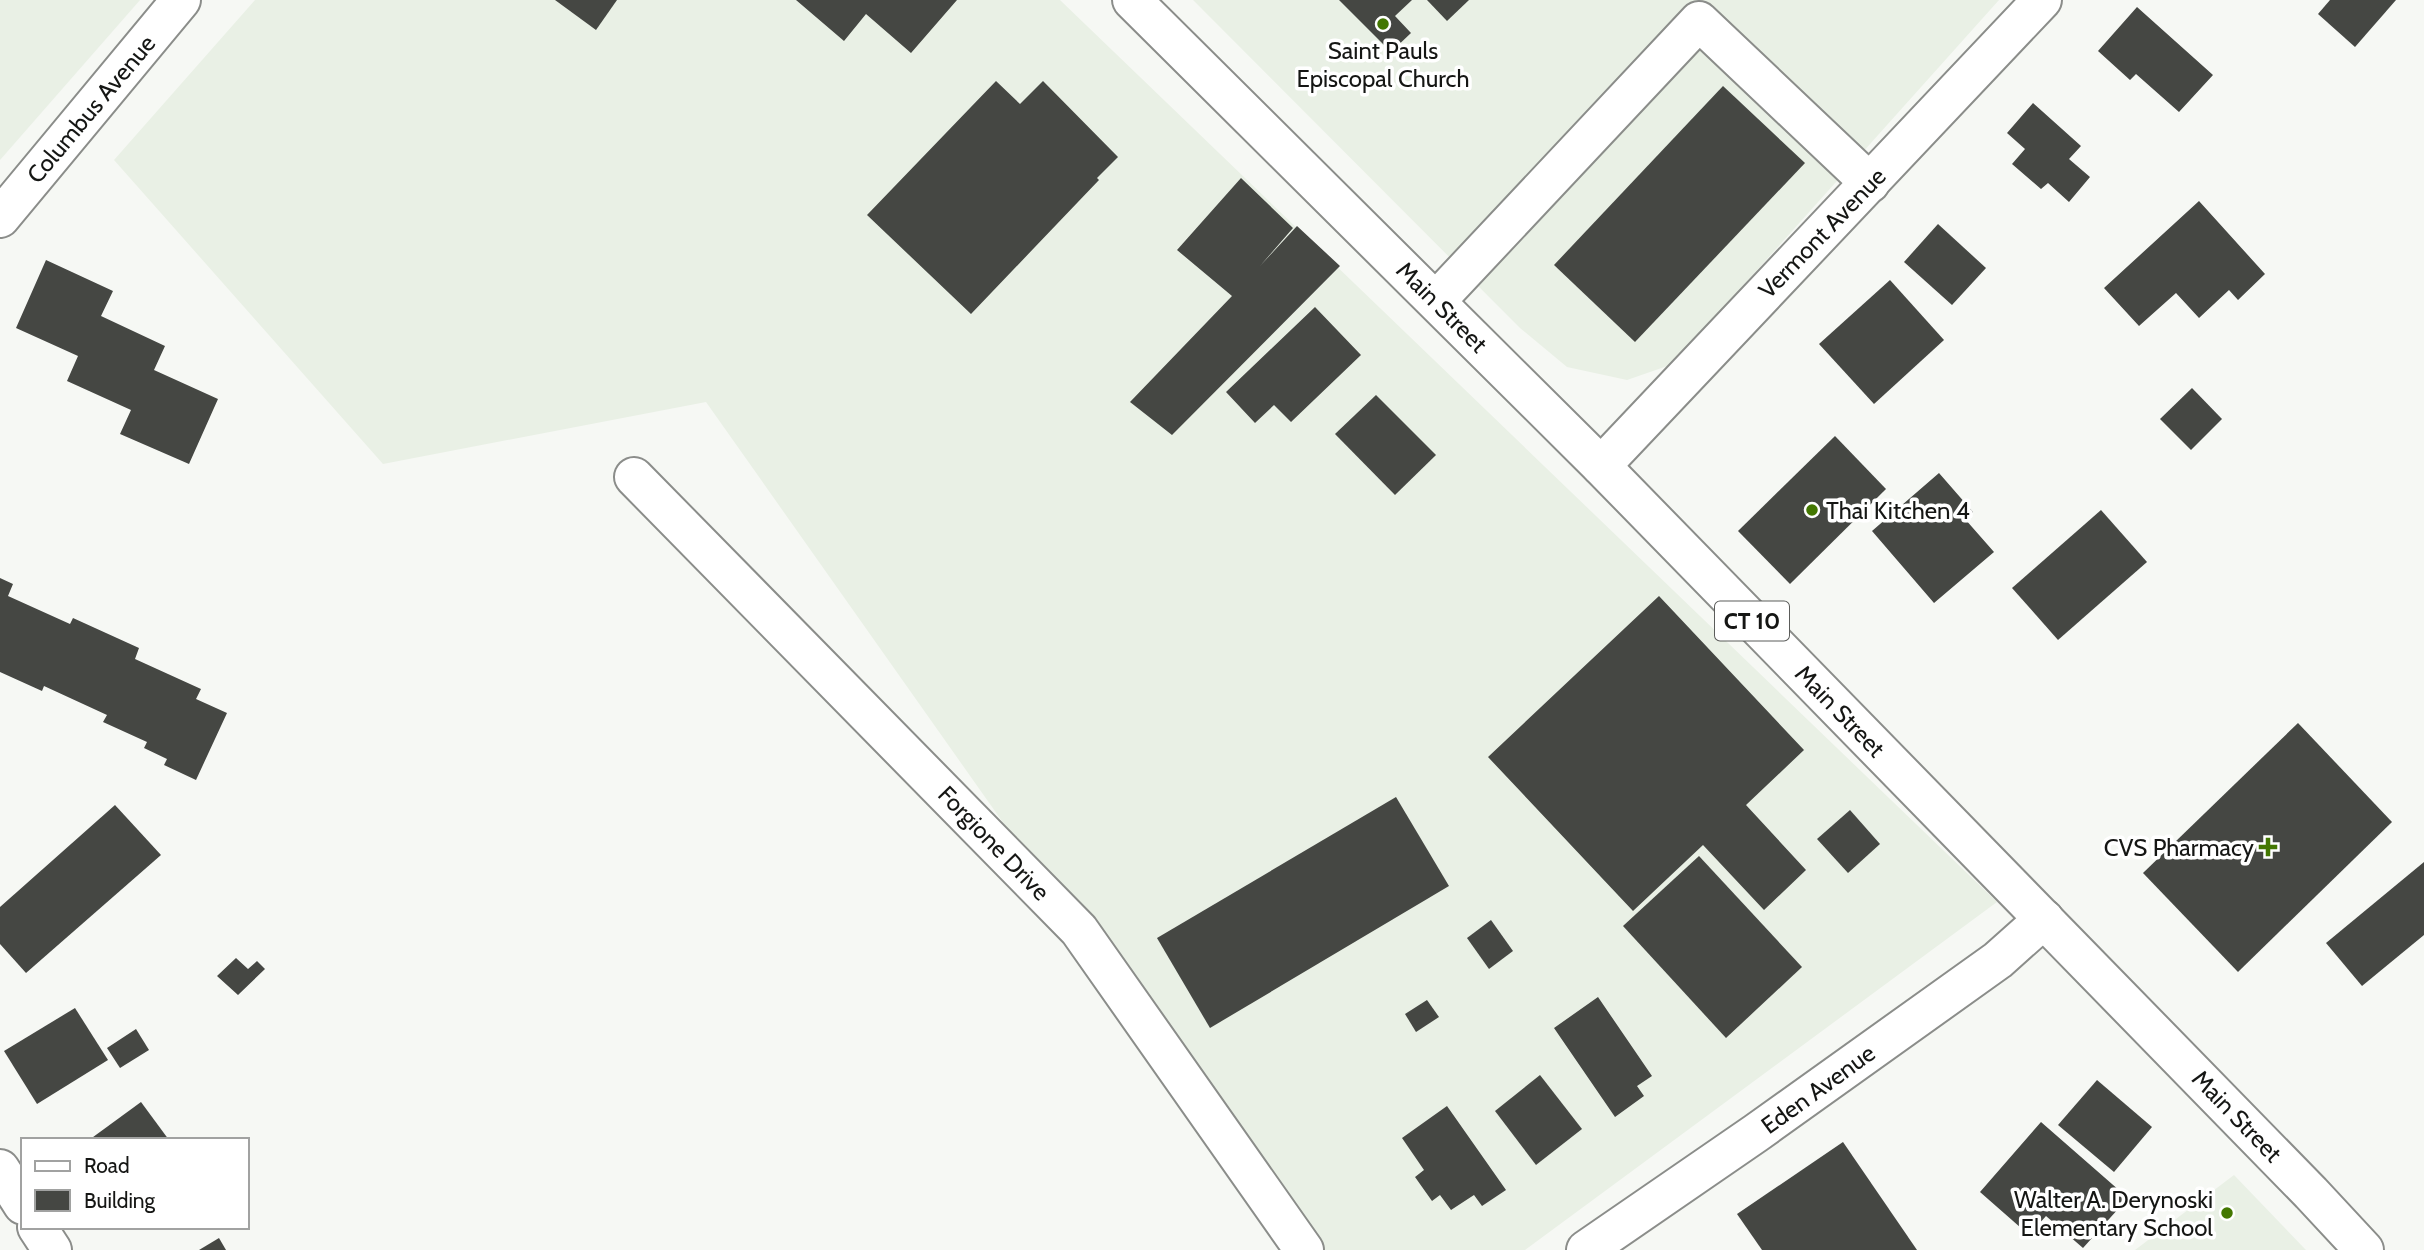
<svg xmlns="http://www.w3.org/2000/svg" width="2424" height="1250" viewBox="0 0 2424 1250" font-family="Cabin,sans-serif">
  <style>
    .built { fill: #e9f0e5 }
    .building { fill: #454743 }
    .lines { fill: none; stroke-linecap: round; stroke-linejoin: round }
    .minor-casing { stroke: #8b8d8a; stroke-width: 42 }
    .highway-casing { stroke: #8b8d8a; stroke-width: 42 }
    .minor { stroke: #fff; stroke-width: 38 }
    .highway { stroke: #fff; stroke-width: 38 }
    .poi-dot { fill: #437701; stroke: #fff; stroke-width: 2.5 }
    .labels { text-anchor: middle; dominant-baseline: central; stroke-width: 7; stroke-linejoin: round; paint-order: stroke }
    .shield { fill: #fff; stroke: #5b5c5a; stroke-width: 2 }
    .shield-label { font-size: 23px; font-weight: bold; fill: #151614 }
    .poi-label { font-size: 24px; fill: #151614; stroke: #fff; text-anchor: end }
    .street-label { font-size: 24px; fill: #151614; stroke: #fff }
  </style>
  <rect width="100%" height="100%" fill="#f6f8f4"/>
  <g class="built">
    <path d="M0,0H140L0,160Z"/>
    <path d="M255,0H1060L1997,902L1525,1250H1305L706,402L383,464L114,160Z"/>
    <path d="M1193,0H1999L1673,364L1627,380L1567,367L1520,328Z"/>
    <path d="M2234,1175L2306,1250H2135Z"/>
  </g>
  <g class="building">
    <path d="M555,0H617L596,30Z"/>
    <path d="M796,0H957L911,53L866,14L844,41Z"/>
    <path d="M1339,0H1412L1395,16L1411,33L1391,52Z"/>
    <path d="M1427,0H1469L1447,21Z"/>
    <path d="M2330,0H2396L2355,47L2318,14Z"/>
    <path d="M2137,7L2213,75L2179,112L2136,74L2130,80L2098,51Z"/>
    <path d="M996,81L1020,104L1043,81L1118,157L1097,178L1099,180L971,314L867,215Z"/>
    <path d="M1723,86L1805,163L1635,342L1554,265Z"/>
    <path d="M2033,103L2081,146L2069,159L2090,177L2069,202L2048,183L2041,189L2012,164L2025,149L2007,133Z"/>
    <path d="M1241,178L1293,228L1260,266L1297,226L1340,266L1172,435L1130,402L1232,296L1177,250Z"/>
    <path d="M2199,201L2265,274L2238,300L2229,290L2199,318L2176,293L2139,326L2104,288Z"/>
    <path d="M1938,224L1986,268L1952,305L1904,262Z"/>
    <path d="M46,260L113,291L101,316L165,346L154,370L218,399L189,464L120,434L131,410L67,381L78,356L16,328Z"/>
    <path d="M1890,280L1944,340L1874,404L1819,344Z"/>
    <path d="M1315,307L1361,355L1291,422L1274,405L1255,423L1226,392Z"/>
    <path d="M2192,388L2222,419L2191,450L2160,419Z"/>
    <path d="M1376,395L1436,455L1395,495L1335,434Z"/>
    <path d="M1835,436L1886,489L1790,584L1738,531Z"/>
    <path d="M1939,473L1973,512L1965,519L1994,552L1934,603L1872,531Z"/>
    <path d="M2101,510L2147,562L2058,640L2012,588Z"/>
    <path d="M0,578L13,584L8,596L70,624L73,618L139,648L135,659L201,689L196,699L227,713L196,780L164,765L167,759L144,748L147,742L103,722L107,715L44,686L42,691L0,672Z"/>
    <path d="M1659,596L1804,750L1746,805L1806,870L1764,910L1703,845L1633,911L1488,757Z"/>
    <path d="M2298,723L2392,822L2238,972L2143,873Z"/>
    <path d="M1396,797L1449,886L1210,1028L1157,938Z"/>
    <path d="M115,805L161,855L26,973L0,944V907Z"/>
    <path d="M1850,810L1880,844L1848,873L1817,839Z"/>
    <path d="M1699,856L1802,967L1726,1038L1623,926Z"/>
    <path d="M2424,862V935L2362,986L2326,943Z"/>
    <path d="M1491,920L1513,951L1489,969L1467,938Z"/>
    <path d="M236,958L248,969L257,961L265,969L238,995L217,976Z"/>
    <path d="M1598,997L1652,1076L1637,1086L1644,1096L1615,1117L1554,1028Z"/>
    <path d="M1427,1000L1439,1017L1416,1032L1405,1014Z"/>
    <path d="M75,1008L108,1060L37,1104L4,1051Z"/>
    <path d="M136,1029L149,1050L120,1068L107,1048Z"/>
    <path d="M1540,1075L1582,1129L1536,1165L1495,1111Z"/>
    <path d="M2097,1080L2152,1127L2114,1172L2058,1125Z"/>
    <path d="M141,1102L169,1140H89Z"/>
    <path d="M1447,1106L1506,1190L1482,1206L1474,1195L1451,1210L1440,1195L1432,1201L1415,1177L1424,1170L1402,1138Z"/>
    <path d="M2041,1122L2128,1198L2083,1248L2046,1216L2029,1235L1980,1192Z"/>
    <path d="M1843,1142L1917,1250H1762L1737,1214Z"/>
    <path d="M219,1238L226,1250H199Z"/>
  </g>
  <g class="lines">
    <g class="minor-casing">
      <g id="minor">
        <path d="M0,218L181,0"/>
        <path d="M1436,301L1699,21L1870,183"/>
        <path d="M1601,466L2042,0"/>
        <path d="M634,477L1079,930L1304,1250"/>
        <path d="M0,1169L23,1205"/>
        <path d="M37,1227L52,1250"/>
        <path d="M1586,1250L1756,1133L1998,960L2044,919"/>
      </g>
    </g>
    <g class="highway-casing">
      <path id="highway" d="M1132,0L1601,466L2311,1193L2364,1250"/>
    </g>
    <use href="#minor" class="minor"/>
    <use href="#highway" class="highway"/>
  </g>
  <g class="poi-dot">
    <circle cx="1383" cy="24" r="7"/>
    <circle cx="1812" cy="510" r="7"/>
    <path d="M2264.5 836.5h7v7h7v7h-7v7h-7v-7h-7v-7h7z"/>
    <circle cx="2227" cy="1213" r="7"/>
  </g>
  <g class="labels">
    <rect class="shield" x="1715" y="601.5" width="74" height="39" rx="5"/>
    <g class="shield-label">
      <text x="1752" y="621">CT 10</text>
    </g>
    <g class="poi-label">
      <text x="1383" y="50" text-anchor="middle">Saint Pauls<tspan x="1383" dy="28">Episcopal Church</tspan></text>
      <text x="1826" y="510" text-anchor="start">Thai Kitchen 4</text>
      <text x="2254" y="847">CVS Pharmacy</text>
      <text x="2213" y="1199">Walter A. Derynoski<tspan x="2213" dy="28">Elementary School</tspan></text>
    </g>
    <g class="street-label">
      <text transform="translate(91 109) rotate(-50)">Columbus Avenue</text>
      <text transform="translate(1822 233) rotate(-46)">Vermont Avenue</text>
      <text transform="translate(1442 307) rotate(45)">Main Street</text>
      <text transform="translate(1840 711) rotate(46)">Main Street</text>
      <text transform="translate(994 843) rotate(46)">Forgione Drive</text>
      <text transform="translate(1818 1089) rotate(-36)">Eden Avenue</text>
      <text transform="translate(2237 1116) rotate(46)">Main Street</text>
    </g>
  </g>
  <rect x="21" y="1138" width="228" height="91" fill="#ffffff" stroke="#a1a2a1" stroke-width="2"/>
  <rect x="35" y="1161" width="35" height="10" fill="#ffffff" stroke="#a1a2a1" stroke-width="2"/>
  <text x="84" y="1173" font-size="21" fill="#151614">Road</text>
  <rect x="35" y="1190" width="35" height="21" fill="#454743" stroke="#a1a2a1" stroke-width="2"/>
  <text x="84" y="1208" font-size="21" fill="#151614">Building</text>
</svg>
